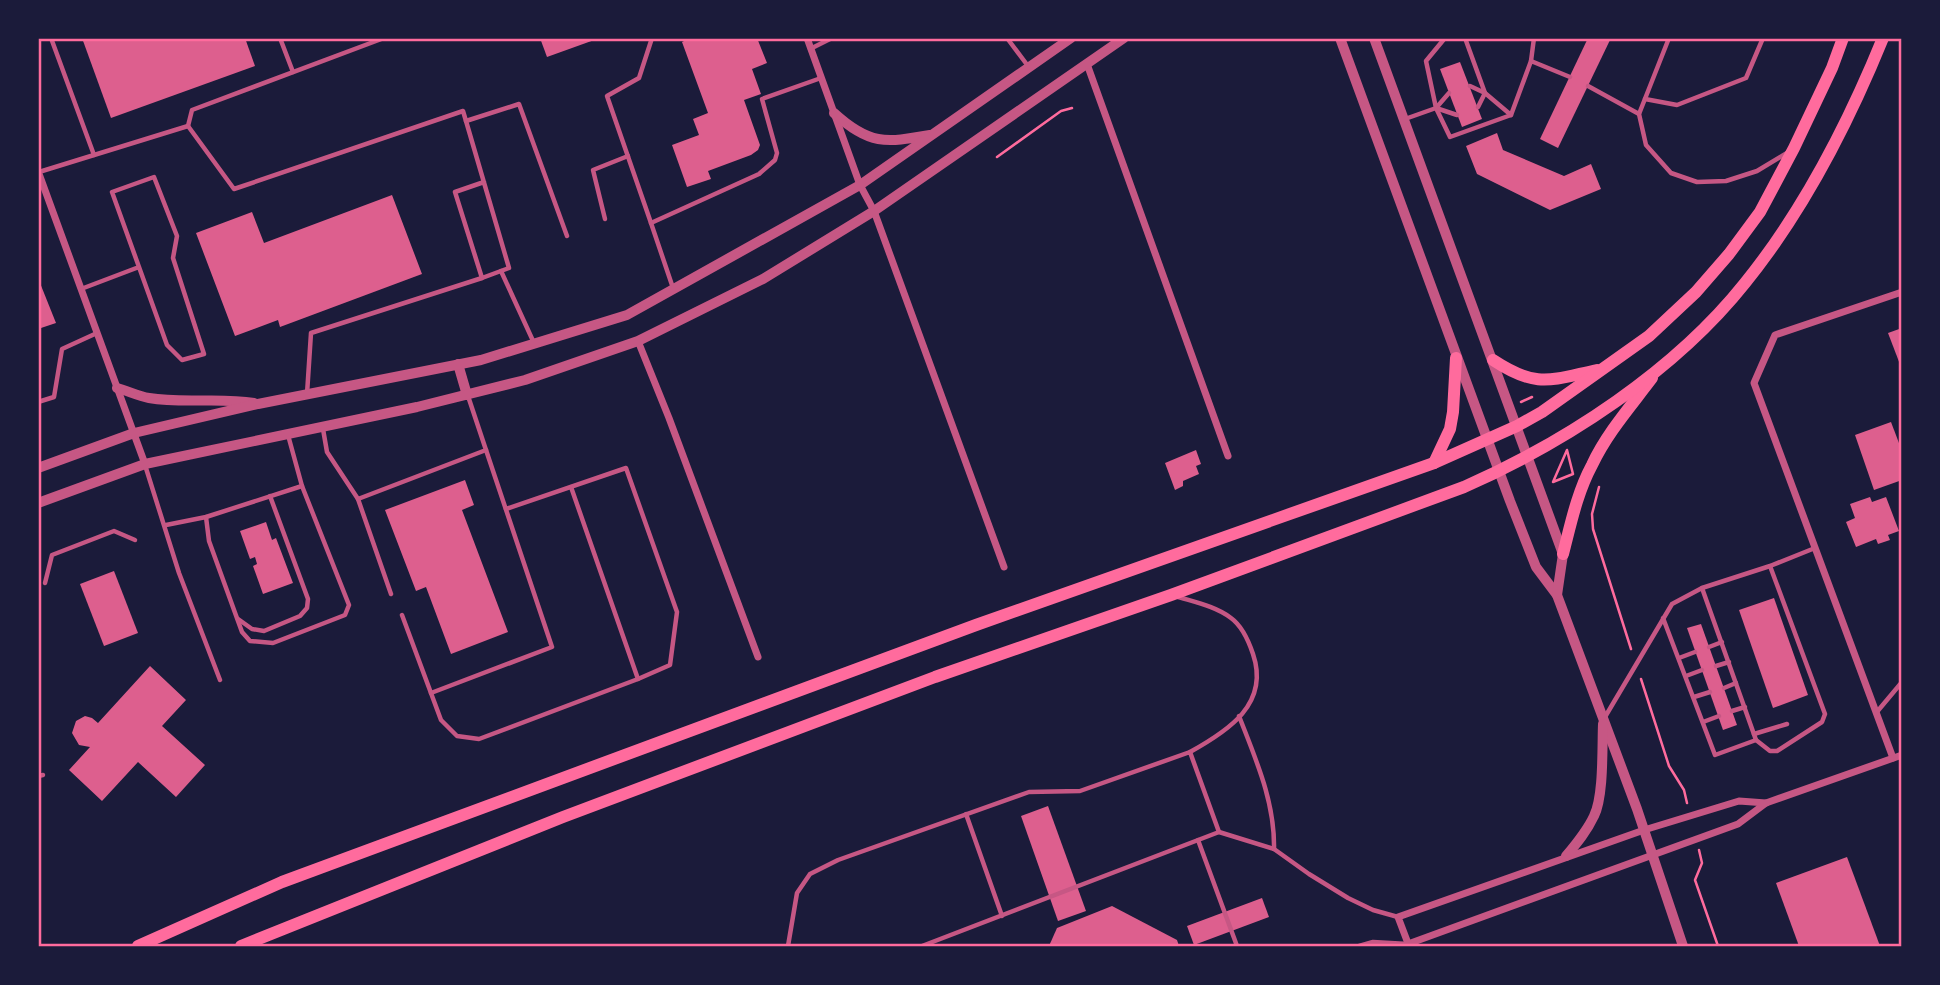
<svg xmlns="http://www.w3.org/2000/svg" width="1940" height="985" viewBox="0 0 1940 985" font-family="Rubik,sans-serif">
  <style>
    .building { fill: #dd5f8e }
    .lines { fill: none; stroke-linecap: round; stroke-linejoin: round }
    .path { stroke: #ff6b9d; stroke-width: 2.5 }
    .service { stroke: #c65784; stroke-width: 4.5 }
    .minor { stroke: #c65784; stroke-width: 7 }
    .tertiary { stroke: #c65784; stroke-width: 10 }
    .primary { stroke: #ff6b9d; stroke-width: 12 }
    .neatline { fill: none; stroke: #ff6b9d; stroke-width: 2.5 }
  </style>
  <rect width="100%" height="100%" fill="#1b1b3a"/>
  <g class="building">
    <path d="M82,38H245L255,66L111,118Z"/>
    <path d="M540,38H597V39L547,57Z"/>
    <path d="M690,38H757L767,63L752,69L761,94L744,100L760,145L758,150L751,155L708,171L711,179L687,187L672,145L699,135L693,119L708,113L682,42Z"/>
    <path d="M1588,38H1611L1558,148L1540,139Z"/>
    <path d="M1460,62L1482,119L1462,127L1440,69Z"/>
    <path d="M1497,133L1503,150L1564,176L1591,164L1601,189L1550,210L1477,174L1466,146Z"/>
    <path d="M392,195L422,274L280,327L278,320L235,336L196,233L252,212L264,243Z"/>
    <path d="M38,278L56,323L38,329Z"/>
    <path d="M1902,328V366L1901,367L1888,333Z"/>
    <path d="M1891,422L1902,451V480L1874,490L1855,435Z"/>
    <path d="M1196,450L1201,464L1196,466L1199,474L1183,481V486L1175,490L1165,463Z"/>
    <path d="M465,480L474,505L462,510L508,632L451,654L426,587L416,591L385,510Z"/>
    <path d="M1870,497L1872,502L1886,497L1899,531L1888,535L1890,540L1878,544L1876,539L1856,547L1846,522L1855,518L1850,504Z"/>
    <path d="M266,522L272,540L276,538L293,583L263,594L253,566L257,564L255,557L250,559L240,531Z"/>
    <path d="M114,571L138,633L104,646L80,584Z"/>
    <path d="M1774,598L1808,695L1773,708L1739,610Z"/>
    <path d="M1701,624L1737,725L1723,730L1687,628Z"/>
    <path d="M150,666L186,700L162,726L205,765L176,797L138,762L102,801L69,770L90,747L79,745L72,733L76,721L85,716L92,718L98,723Z"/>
    <path d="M1048,806L1086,911L1058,921L1021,816Z"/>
    <path d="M1847,857L1880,946H1799L1776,883Z"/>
    <path d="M1262,898L1269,917L1194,945L1187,926Z"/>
    <path d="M1112,906L1177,940L1179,946H1049L1057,928Z"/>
  </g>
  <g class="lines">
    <g class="path">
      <path d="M997,157L1061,111L1072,108"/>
      <path d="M1521,402L1532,397"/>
      <path d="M1567,450L1573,474L1553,482Z"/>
      <path d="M1599,487L1592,514L1593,529L1631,649"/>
      <path d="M1641,679L1669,766L1684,790L1687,803"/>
      <path d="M1699,850L1702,863L1695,880L1718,946"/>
    </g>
    <g class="service">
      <path d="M51,38L94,155"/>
      <path d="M280,38L293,72"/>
      <path d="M1007,38L1028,66"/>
      <path d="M1445,38L1426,61L1436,108L1450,137L1511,115"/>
      <path d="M1465,38L1485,93L1478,107"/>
      <path d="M1669,38L1639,114L1646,145L1671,173L1697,182L1726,181L1757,171L1787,153"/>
      <path d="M810,49L832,38"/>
      <path d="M1531,61L1534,38"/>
      <path d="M1470,86L1485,93L1511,115L1531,61L1570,77"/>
      <path d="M1588,86L1639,114"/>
      <path d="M1645,99L1677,105L1746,78L1763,38"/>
      <path d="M1436,108L1449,93"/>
      <path d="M1405,119L1436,108L1457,115"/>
      <path d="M466,121L519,104L567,236"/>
      <path d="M188,126L192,110L384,38"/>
      <path d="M39,172L188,126L234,189L463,111L466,121L509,268L482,278L455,192L484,182"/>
      <path d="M605,219L593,170L628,156"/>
      <path d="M651,223L607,96L639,78L652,38"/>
      <path d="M501,271L534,343"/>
      <path d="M673,288L651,223L759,174L775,160L777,153L762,99L821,78"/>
      <path d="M81,289L139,267L167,345L182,360L204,354L173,258L177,236L154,177L112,192L139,267"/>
      <path d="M307,394L311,333L482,278"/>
      <path d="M38,402L54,397L62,349L97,333"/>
      <path d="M323,429L327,452L358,499"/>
      <path d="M145,465L179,573L220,680"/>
      <path d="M571,487L638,679"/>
      <path d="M206,517L209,541L242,632L250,641L273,643L345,615L349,605L302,486L288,435"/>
      <path d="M166,525L206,517L302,486"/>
      <path d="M45,583L52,555L114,531L135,540"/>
      <path d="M1702,588L1756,740L1770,751H1777L1822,722L1825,714L1770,566"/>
      <path d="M391,594L358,499L486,450L468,396"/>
      <path d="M1175,596C1194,602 1215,606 1231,618C1242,626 1249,642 1253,654C1270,704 1228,731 1190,752"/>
      <path d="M402,615L441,720L457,736L479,739L638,679L670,665L677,612L626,468L506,509"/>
      <path d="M1663,618L1715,755L1756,740"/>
      <path d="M238,619L252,629L264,631L300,616L307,608L308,599L270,496"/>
      <path d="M1709,647L1722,642"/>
      <path d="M1679,658L1695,652"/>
      <path d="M1716,666L1729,662"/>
      <path d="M1686,676L1702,670"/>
      <path d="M1724,688L1736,683"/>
      <path d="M431,693L552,647L486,450"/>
      <path d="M1694,697L1710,692"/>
      <path d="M1732,711L1745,707"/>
      <path d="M1876,713L1902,682"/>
      <path d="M1239,716C1256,760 1275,802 1274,849"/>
      <path d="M1605,717L1672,604L1702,588L1770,566L1815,548"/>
      <path d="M1703,722L1719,716"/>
      <path d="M1754,734L1787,724"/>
      <path d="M38,776L43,775"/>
      <path d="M966,814L1002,916"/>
      <path d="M1198,840L1237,946"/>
      <path d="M788,946L797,893L810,874L838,860L1029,792L1080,791L1190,752L1219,832"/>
      <path d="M922,946L1219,832L1274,849L1309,874L1348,898L1373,910L1398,917"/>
      <path d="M1359,946L1373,942L1408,944"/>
    </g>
    <g class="minor">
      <path d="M807,38L860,185L874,211L1004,567"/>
      <path d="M1087,64L1228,456"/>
      <path d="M38,171L145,464"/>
      <path d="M638,341L669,418L758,657"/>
      <path d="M1893,758L1754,383L1775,335L1902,292"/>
      <path d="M1408,944L1738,824L1766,803L1902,755"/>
      <path d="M1409,946L1398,917L1644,830L1739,801L1766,803"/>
    </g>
    <g class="tertiary">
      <path d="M1340,38L1510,501L1536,567L1557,595L1637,809L1683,946"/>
      <path d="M1374,38L1563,554L1557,595"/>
      <path d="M834,113C869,145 885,143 930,135"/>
      <path d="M458,364L467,395"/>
      <path d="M117,388C128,391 138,396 149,398C184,404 219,397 254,403"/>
      <path d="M38,468L134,433L258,404L481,360L627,315L860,185L1071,38"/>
      <path d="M38,503L145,464L417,407L525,380L638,341L763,279L874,211L1124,38"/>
      <path d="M1566,856C1577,843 1587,831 1594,816C1604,796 1602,747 1603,724"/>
    </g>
    <g class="primary">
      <path d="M1493,360C1537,389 1550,380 1597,370"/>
      <path d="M1434,463L1450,429L1453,412L1456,358"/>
      <path d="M1563,554C1571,523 1577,493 1592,465C1607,433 1631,406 1652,378"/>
      <path d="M138,946L282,882L976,625L1434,463L1517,426L1542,412L1649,336L1696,292L1729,254L1760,212L1794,148L1832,68L1843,38"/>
      <path d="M241,946L563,817L935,677L1171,595L1464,487C1566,442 1675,371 1745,283C1804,210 1848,124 1883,38"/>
    </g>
  </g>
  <rect width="1940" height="985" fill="none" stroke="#1b1b3a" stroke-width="80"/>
  <rect x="40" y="40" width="1860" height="905" class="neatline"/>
</svg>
